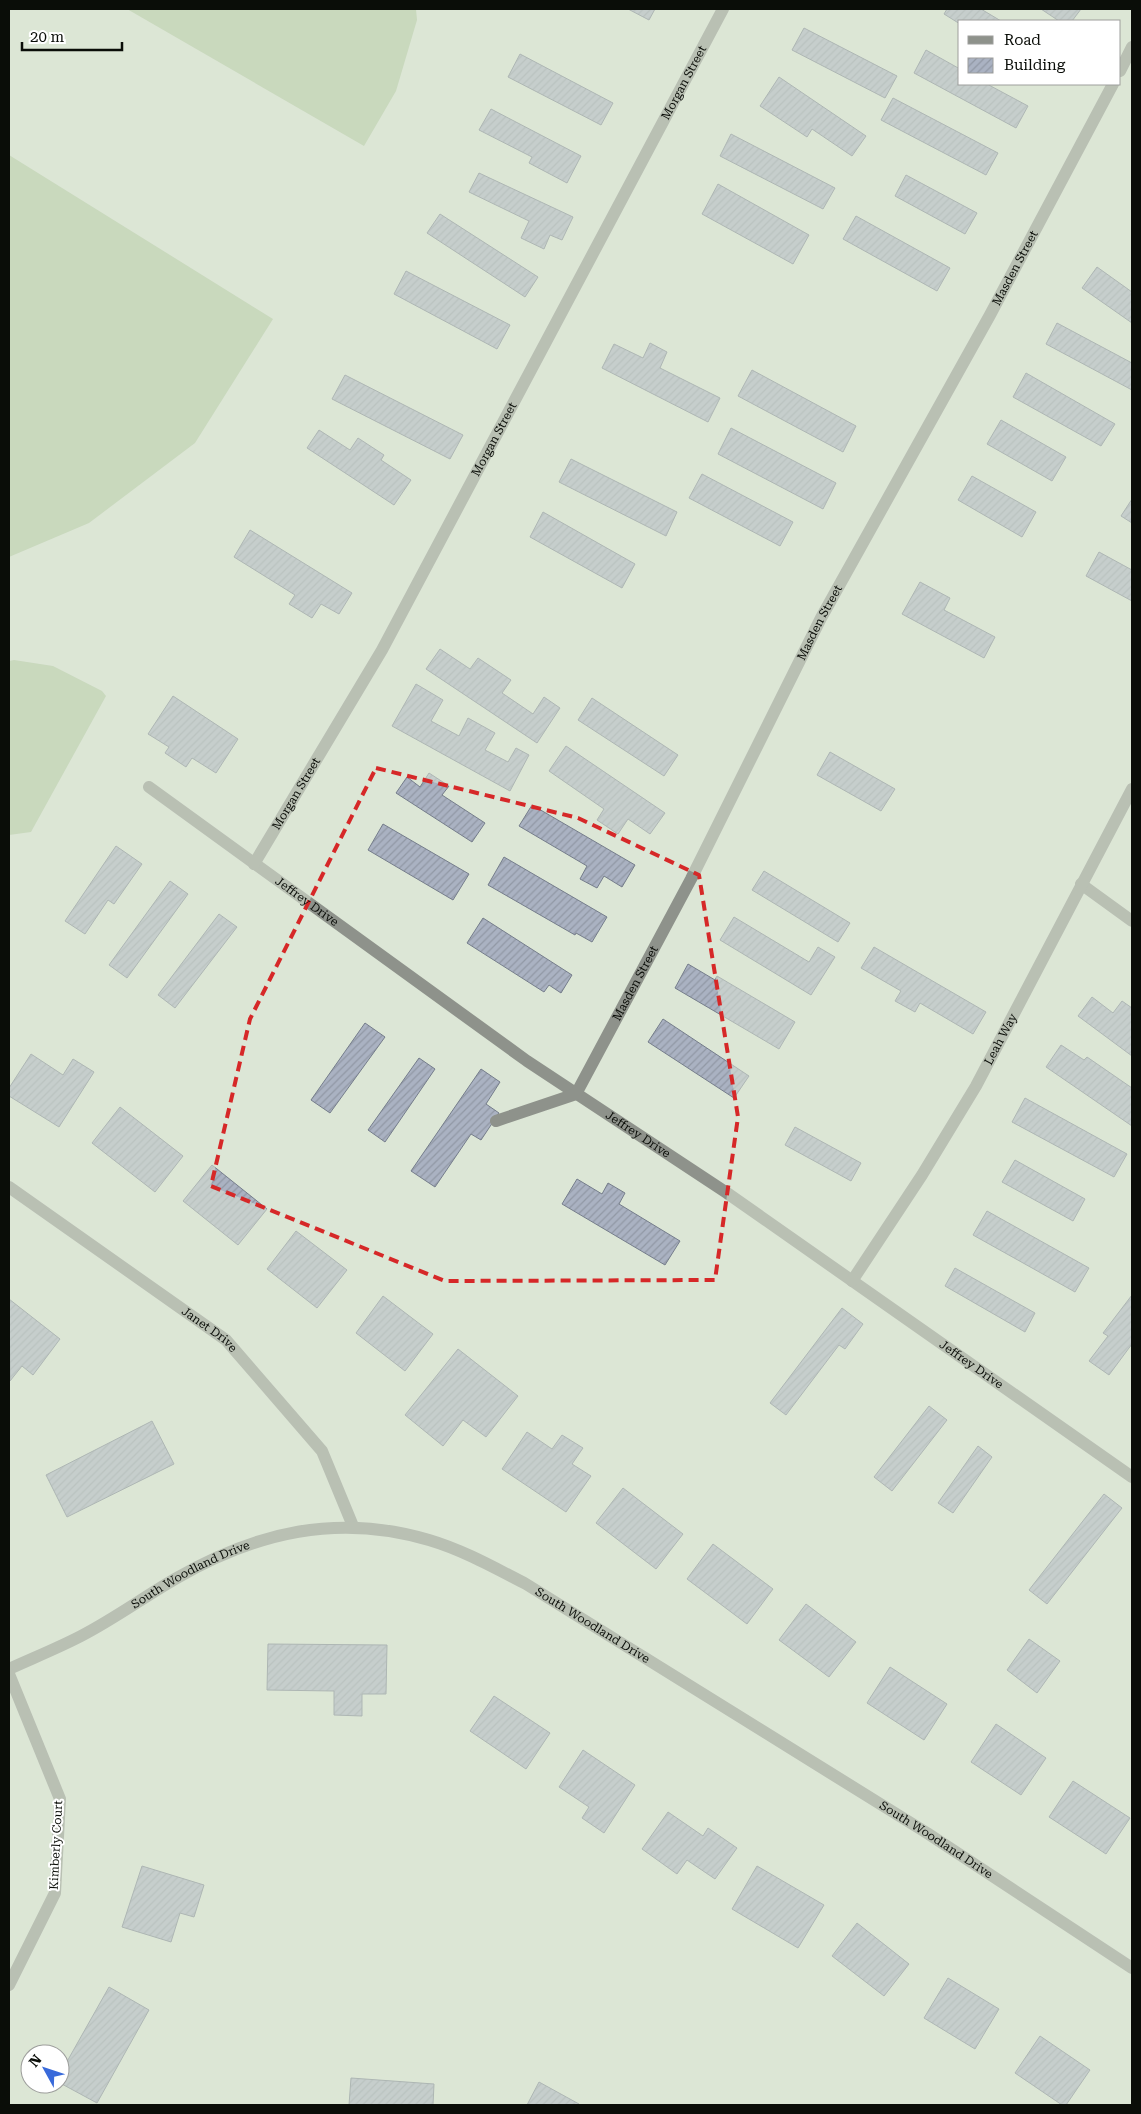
<svg xmlns="http://www.w3.org/2000/svg" width="1141" height="2114" viewBox="0 0 1141 2114" font-family="'Roboto Serif',serif">
  <style>
    .grass { fill: #b1c9a0 }
    .building { fill: url(#building-hatch); stroke: #757d8b }
    .lines { fill: none; stroke-linecap: round; stroke-linejoin: round }
    .minor { stroke: #8e928b; stroke-width: 12 }
    .marked { fill: none; stroke: #d62828; stroke-width: 4; stroke-dasharray: 10 6; stroke-linejoin: round }
    .labels { text-anchor: middle; dominant-baseline: central; stroke-width: 4; stroke-linejoin: round; paint-order: stroke }
    .street-label { font-size: 12px; fill: #0a0d08; stroke: #fff }
  </style>
  <defs>
    <pattern id="building-hatch" width="6" height="6" patternUnits="userSpaceOnUse" patternTransform="scale(1.25)"><rect width="6" height="6" fill="#aab2c2"/><path d="M-1 1l2-2M0 6l6-6M5 7l2-2" fill="none" stroke="#9198a5"/></pattern>
  </defs>
  <rect width="100%" height="100%" fill="#dce6d6"/>
  <g class="grass">
    <path d="M127,9H416L417,20L396,91L364,146Z"/>
    <path d="M9,155L273,319L195,443L89,523L9,557Z"/>
    <path d="M14,660L53,666L102,691L106,696L31,832L9,835V661Z"/>
  </g>
  <g class="building">
    <path d="M628,9H655L649,20Z"/>
    <path d="M947,9H981L1001,21H960V24L944,14Z"/>
    <path d="M1041,9H1081L1072,21H1059Z"/>
    <path d="M804,28L897,76L885,98L792,50Z"/>
    <path d="M926,50L960,69V84H987L1028,106L1016,128L914,73Z"/>
    <path d="M520,54L613,103L601,125L508,77Z"/>
    <path d="M779,77L866,136L852,156L812,129L807,137L760,106Z"/>
    <path d="M893,98L998,153L986,175L881,120Z"/>
    <path d="M491,109L581,156L567,183L529,163L532,157L479,130Z"/>
    <path d="M731,134L835,188L823,209L720,156Z"/>
    <path d="M479,173L573,217L562,240L550,235L544,249L521,238L529,221L469,192Z"/>
    <path d="M906,175L977,213L965,234L895,196Z"/>
    <path d="M718,184L809,235L793,264L702,214Z"/>
    <path d="M440,214L538,277L525,297L427,233Z"/>
    <path d="M856,216L950,268L937,291L843,239Z"/>
    <path d="M1097,267L1132,292V323L1082,288Z"/>
    <path d="M406,271L510,325L497,349L394,294Z"/>
    <path d="M1057,323L1132,363V390L1046,344Z"/>
    <path d="M650,343L667,352L660,368L720,398L708,422L602,368L614,344L643,358Z"/>
    <path d="M752,370L856,426L843,452L738,396Z"/>
    <path d="M1026,373L1115,424L1101,446L1013,397Z"/>
    <path d="M345,375L463,435L450,459L332,399Z"/>
    <path d="M1001,420L1066,457L1052,481L987,444Z"/>
    <path d="M731,428L836,483L823,509L718,454Z"/>
    <path d="M319,430L350,450L358,438L384,455L381,460L411,480L394,505L307,448Z"/>
    <path d="M571,459L677,512L666,536L559,482Z"/>
    <path d="M702,474L793,522L780,546L689,498Z"/>
    <path d="M972,476L1036,512L1022,537L958,500Z"/>
    <path d="M1132,499V523L1121,516Z"/>
    <path d="M543,512L635,564L622,588L530,537Z"/>
    <path d="M250,530L352,593L339,614L321,604L312,618L289,604L295,595L234,557Z"/>
    <path d="M1099,552L1132,570V601L1086,576Z"/>
    <path d="M920,582L950,598L944,610L995,637L984,658L902,614Z"/>
    <path d="M440,649L470,669L478,658L511,680L502,693L533,714L544,697L560,708L537,743L426,669Z"/>
    <path d="M416,684L443,700L431,721L459,736L468,718L495,733L485,750L508,762L516,748L529,755L510,791L392,726Z"/>
    <path d="M173,696L238,739L216,773L192,758L186,767L165,753L169,747L148,734Z"/>
    <path d="M592,698L678,755L664,776L578,720Z"/>
    <path d="M566,746L665,813L650,834L628,819L618,834L597,820L604,809L549,771Z"/>
    <path d="M830,752L895,789L881,811L817,775Z"/>
    <path d="M429,773L449,786L442,795L485,823L472,842L396,793L407,777L420,787Z"/>
    <path d="M532,805L635,865L622,887L604,876L597,888L580,879L587,866L519,826Z"/>
    <path d="M383,824L469,874L453,900L368,850Z"/>
    <path d="M116,846L142,864L114,904L108,900L85,934L65,921Z"/>
    <path d="M504,857L607,917L592,942L576,933L575,935L488,885Z"/>
    <path d="M764,871L850,923L838,942L752,890Z"/>
    <path d="M170,881L188,894L127,978L109,965Z"/>
    <path d="M219,914L237,927L175,1008L158,995Z"/>
    <path d="M734,917L809,962L818,947L835,957L811,995L720,940Z"/>
    <path d="M483,918L572,975L561,993L549,985L544,992L467,943Z"/>
    <path d="M874,947L986,1012L973,1034L920,1003L915,1012L895,1001L901,991L861,968Z"/>
    <path d="M688,964L715,980L717,976L795,1022L779,1049L675,988Z"/>
    <path d="M1092,997L1113,1013L1122,1001L1132,1008V1056L1078,1016Z"/>
    <path d="M663,1019L749,1076L734,1098L648,1042Z"/>
    <path d="M365,1023L385,1037L330,1113L311,1100Z"/>
    <path d="M1061,1045L1084,1060L1087,1057L1132,1088V1126L1046,1067Z"/>
    <path d="M31,1054L63,1075L73,1059L94,1072L59,1127L9,1096V1088Z"/>
    <path d="M419,1058L435,1069L385,1142L368,1130Z"/>
    <path d="M481,1069L500,1082L486,1104L499,1113L481,1140L471,1134L435,1187L411,1171Z"/>
    <path d="M1025,1098L1127,1154L1114,1177L1012,1122Z"/>
    <path d="M120,1107L183,1156L155,1192L92,1143Z"/>
    <path d="M795,1127L861,1163L851,1181L785,1145Z"/>
    <path d="M1015,1160L1085,1199L1073,1221L1002,1182Z"/>
    <path d="M212,1165L267,1209L238,1245L183,1201Z"/>
    <path d="M577,1179L602,1194L608,1183L625,1193L619,1204L680,1241L665,1265L562,1204Z"/>
    <path d="M987,1211L1089,1268L1075,1292L973,1235Z"/>
    <path d="M296,1231L347,1270L317,1308L267,1269Z"/>
    <path d="M955,1268L1035,1313L1025,1332L945,1286Z"/>
    <path d="M1132,1295V1344L1109,1375L1089,1361L1108,1336L1103,1333Z"/>
    <path d="M383,1296L433,1334L405,1371L356,1333Z"/>
    <path d="M9,1299L60,1339L33,1375L22,1366L10,1381Z"/>
    <path d="M842,1308L863,1324L845,1349L839,1345L786,1415L770,1403Z"/>
    <path d="M458,1349L518,1396L486,1437L463,1420L443,1446L405,1415Z"/>
    <path d="M929,1406L947,1420L892,1491L874,1477Z"/>
    <path d="M152,1421L174,1464L67,1517L46,1475Z"/>
    <path d="M527,1432L552,1449L562,1435L583,1448L572,1464L591,1476L566,1512L502,1469Z"/>
    <path d="M978,1446L992,1457L953,1513L938,1503Z"/>
    <path d="M623,1488L683,1534L656,1569L596,1523Z"/>
    <path d="M1104,1494L1122,1508L1047,1604L1029,1590Z"/>
    <path d="M713,1544L773,1589L747,1624L687,1579Z"/>
    <path d="M806,1604L856,1642L829,1677L779,1640Z"/>
    <path d="M1029,1639L1060,1661L1037,1693L1007,1670Z"/>
    <path d="M268,1644L387,1645L386,1694H362V1716L334,1715V1691L267,1690Z"/>
    <path d="M890,1667L947,1704L924,1740L867,1703Z"/>
    <path d="M494,1696L550,1733L526,1769L470,1731Z"/>
    <path d="M996,1724L1046,1758L1021,1795L971,1762Z"/>
    <path d="M583,1750L635,1785L604,1833L582,1818L589,1807L559,1787Z"/>
    <path d="M1073,1781L1130,1818L1106,1854L1049,1817Z"/>
    <path d="M668,1812L703,1836L708,1828L737,1848L715,1879L687,1860L677,1874L642,1849Z"/>
    <path d="M142,1866L204,1885L194,1917L180,1913L171,1942L122,1927Z"/>
    <path d="M757,1866L824,1905L798,1948L732,1909Z"/>
    <path d="M857,1923L909,1964L884,1996L832,1956Z"/>
    <path d="M948,1978L999,2009L975,2049L924,2018Z"/>
    <path d="M109,1987L149,2010L97,2103L60,2083V2074Z"/>
    <path d="M1040,2036L1090,2070L1066,2105H1062L1015,2073Z"/>
    <path d="M351,2078L434,2084L433,2105H349Z"/>
    <path d="M539,2082L579,2104L578,2105H527Z"/>
  </g>
  <g class="lines">
    <g class="minor">
      <path d="M1120,71L1132,47"/>
      <path id="s1" d="M149,787L527,1061L727,1193L1132,1477"/>
      <path id="s2" d="M254,864L382,650L723,9"/>
      <path d="M1081,884L1132,921"/>
      <path id="s3" d="M496,1121L576,1094L691,879L821,618L990,315L1113,84"/>
      <path id="s4" d="M9,1187L226,1340L322,1451L353,1526"/>
      <path id="s5" d="M852,1281L922,1175L976,1086L1132,789"/>
      <path id="s6" d="M9,1669C33,1658 58,1648 81,1636C114,1619 144,1597 175,1579C256,1532 338,1513 429,1540C463,1550 495,1568 526,1584L927,1833L1132,1968"/>
      <path d="M9,1674L60,1799L55,1893L9,1985"/>
    </g>
  </g>
  <path d="M0 0H1141V2114H0ZM376,768L578,818L699,875L738,1117L715,1280L445,1281L211,1186L250,1019Z" fill="#dce6d6" fill-opacity=".55" fill-rule="evenodd"/>
  <path class="marked" d="M376,768L578,818L699,875L738,1117L715,1280L445,1281L211,1186L250,1019Z"/>
  <g class="labels">
    <g class="street-label">
      <text stroke="none"><textPath href="#s2" startOffset="892">Morgan Street</textPath></text>
      <text stroke="none"><textPath href="#s3" startOffset="1020">Masden Street</textPath></text>
      <text stroke="none"><textPath href="#s2" startOffset="488">Morgan Street</textPath></text>
      <text stroke="none"><textPath href="#s3" startOffset="615">Masden Street</textPath></text>
      <text stroke="none"><textPath href="#s2" startOffset="82">Morgan Street</textPath></text>
      <text stroke="none"><textPath href="#s1" startOffset="195">Jeffrey Drive</textPath></text>
      <text stroke="none"><textPath href="#s3" startOffset="210">Masden Street</textPath></text>
      <text stroke="none"><textPath href="#s5" startOffset="284">Leah Way</textPath></text>
      <text stroke="none"><textPath href="#s1" startOffset="600">Jeffrey Drive</textPath></text>
      <text stroke="none"><textPath href="#s4" startOffset="246">Janet Drive</textPath></text>
      <text stroke="none"><textPath href="#s1" startOffset="1005">Jeffrey Drive</textPath></text>
      <text stroke="none"><textPath href="#s6" startOffset="205">South Woodland Drive</textPath></text>
      <text stroke="none"><textPath href="#s6" startOffset="639">South Woodland Drive</textPath></text>
      <text stroke="none"><textPath href="#s6" startOffset="1044">South Woodland Drive</textPath></text>
      <text transform="translate(56 1845) rotate(-87)">Kimberly Court</text>
    </g>
  </g>
  <rect width="1141" height="2114" fill="none" stroke="#0a0d08" stroke-width="20"/>
  <rect x="958" y="20" width="162" height="65" fill="#ffffff" stroke="#9d9e9c"/>
  <rect x="968" y="36" width="25" height="8" fill="#8e928b" stroke="#9d9e9c"/>
  <text x="1004" y="45" font-size="15" fill="#0a0d08">Road</text>
  <rect x="968" y="58" width="25" height="15" fill="url(#building-hatch)" stroke="#9d9e9c"/>
  <text x="1004" y="70" font-size="15" fill="#0a0d08">Building</text>
  <g transform="translate(45 2069) rotate(310)"><circle r="24" fill="#ffffff" stroke="#9d9e9c"/>
  <path d="M0-4L9 19L0 12L-9 19Z" fill="#396ada"/>
  <text y="-8" font-size="14" font-weight="bold" text-anchor="middle" fill="#0a0d08">N</text>
  </g>
  <path d="M22 42v8h100v-8" fill="none" stroke="#0a0d08" stroke-width="2.5"/>
  <text x="30" y="42" font-size="15" fill="#0a0d08" stroke="#ffffff" stroke-width="4" paint-order="stroke">20 m</text>
</svg>
